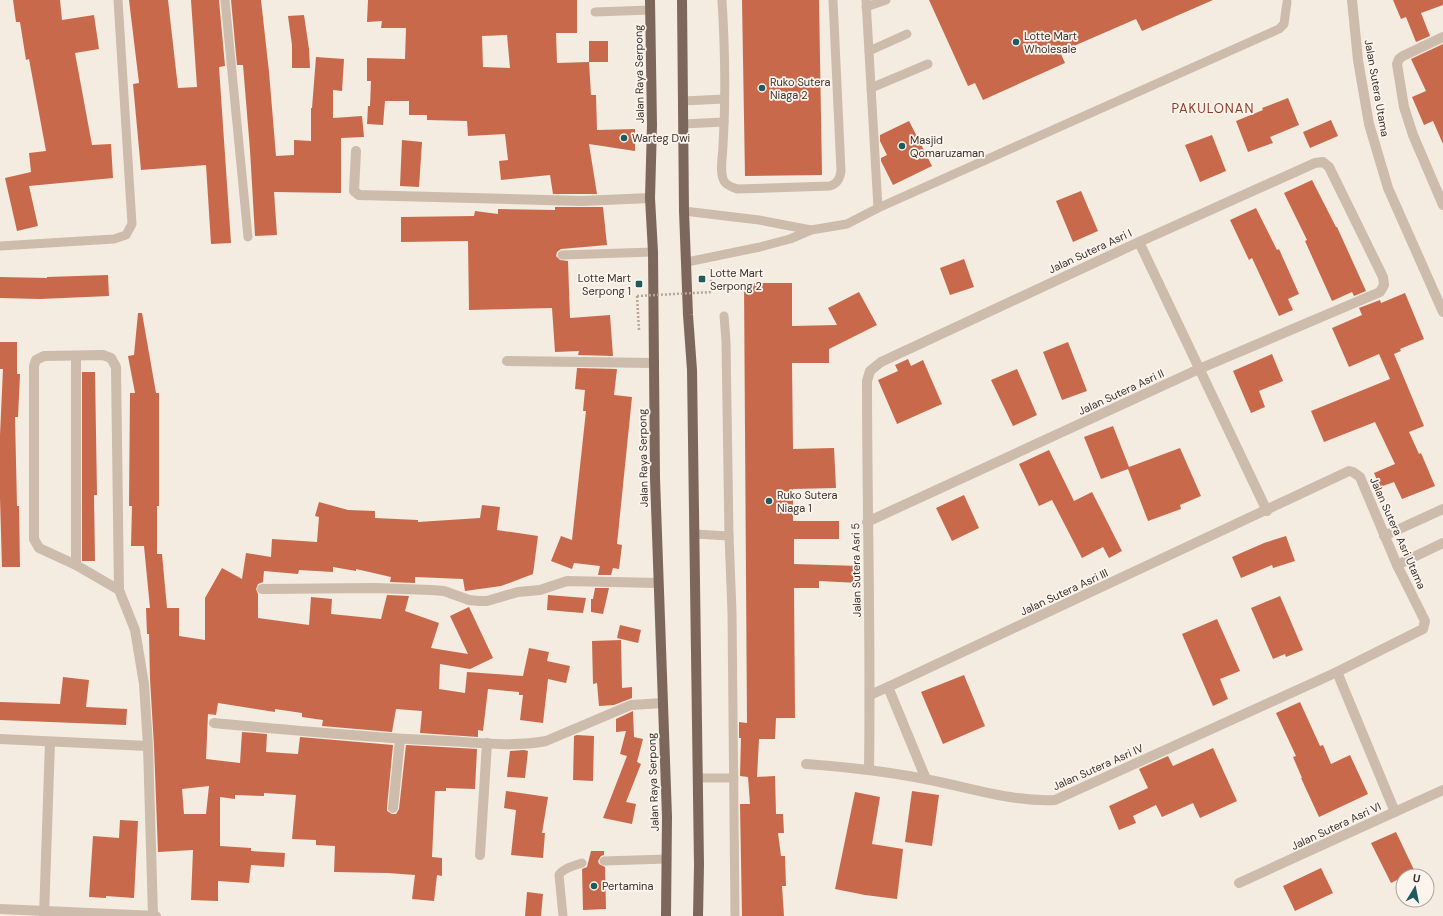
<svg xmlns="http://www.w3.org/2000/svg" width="1443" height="916" viewBox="0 0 1443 916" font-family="'DM Sans',sans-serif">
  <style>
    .building { fill: #c8694b; fill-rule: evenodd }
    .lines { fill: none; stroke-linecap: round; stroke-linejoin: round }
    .path { stroke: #b9a596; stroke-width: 2.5; stroke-dasharray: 2 2; stroke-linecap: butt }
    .service { stroke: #cdbbac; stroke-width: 9 }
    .minor { stroke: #cdbbac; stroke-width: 10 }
    .tertiary { stroke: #cdbbac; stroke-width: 10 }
    .primary { stroke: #7d675c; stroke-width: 10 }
    .path-bridge { stroke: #b9a596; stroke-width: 2.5; stroke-dasharray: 2 2; stroke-linecap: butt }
    .poi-dot { fill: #1f5a5e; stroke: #fbf5ee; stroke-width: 1.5 }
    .labels { text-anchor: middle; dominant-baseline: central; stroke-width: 3.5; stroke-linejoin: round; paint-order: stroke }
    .poi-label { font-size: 11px; fill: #3b302b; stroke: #fbf5ee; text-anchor: start }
    .street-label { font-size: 11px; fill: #3b302b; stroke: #fbf5ee }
    .quarter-label { font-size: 13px; letter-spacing: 1px; fill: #8c3b22; stroke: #fbf5ee }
  </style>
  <rect width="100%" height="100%" fill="#f4ebe1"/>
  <g class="building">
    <path d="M13,0H60L62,20L94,15L99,49L75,53L92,145L111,144L113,178L29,186L38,226L17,231L5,178L31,172L29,153L46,151L29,59L26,60L20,22H16Z"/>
    <path d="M129,0H168L178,88L197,87L191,0H219L225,66L219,67L231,243L211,244L206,165L141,170L133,84L139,83Z"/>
    <path d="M231,0H261L269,72L276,156L294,155V140L311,141V108H312L316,57L344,59L342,91L333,90V118L362,116L364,137L341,138V193L274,192L277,235L255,236L250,150L243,65H237Z"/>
    <path d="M368,0H577V33H556L557,63L589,62L591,95H596L597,130L635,129V151L589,144L597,194H553L550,175L501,180L499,161L508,160L505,134L468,136L467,121L427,120V115H409V101H385L383,125L367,124L368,106H370L371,81H367V58L405,59L406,28H381L382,21L367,22ZM507,35L510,68L483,67L482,36Z"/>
    <path d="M742,0H819L822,175L745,176Z"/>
    <path d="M929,0H1213L1142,31L1136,19L1060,52L1065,63L983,100L975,83L968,86Z"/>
    <path d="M1393,0H1443V5L1421,13L1430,36L1416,42L1406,17L1401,19Z"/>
    <path d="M304,15L309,49L310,68H292V45L288,16Z"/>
    <rect x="589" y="41" width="19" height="21"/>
    <path d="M1443,44V144L1433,121L1424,125L1412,97L1426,91L1411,59Z"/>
    <path d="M1288,98L1299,125L1270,137L1273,143L1248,152L1236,121L1263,110L1262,108Z"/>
    <path d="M1331,120L1338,136L1310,148L1303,132Z"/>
    <path d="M909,121L932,166L893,185L881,161V158L887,155L880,141V135Z"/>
    <path d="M1212,135L1226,171L1200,182L1185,145Z"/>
    <path d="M402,140L422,142L419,187L400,186Z"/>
    <path d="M1312,180L1336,227H1337L1366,291L1354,296L1352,292L1332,301L1305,241L1307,240L1284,193Z"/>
    <path d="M1081,191L1098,231L1073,242L1056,201Z"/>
    <path d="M555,207H603L607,245L561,249L557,252L556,256L560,260L568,261L570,318L610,315L613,356L578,355L579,351L555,352L552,308L469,310L468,241L401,242V217L474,216L475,211L498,214V209L555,210Z"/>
    <path d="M1256,208L1277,250L1279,249L1299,294L1288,299L1293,310L1279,316L1252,258L1249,260L1230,220Z"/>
    <path d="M964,259L974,287L950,295L940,268Z"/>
    <path d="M108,275L109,296L40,299L0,298V277L47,278V277Z"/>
    <path d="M744,283H792V326L837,325L828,308L859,292L877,325L829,349V363H792L793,449L834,448L836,488L793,489V521H839V539H794V564L860,566L859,583L819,581V588H794L795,718H776L775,739H759L757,777L775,776L776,814H783L784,833H778L781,856H785L786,886H782L784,916H742L740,804H750L748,777L740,776L741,738H739V722L747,723Z"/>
    <path d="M1405,293L1424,339L1400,349L1401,351L1394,354L1424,426L1409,432L1419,454L1421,453L1435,486L1402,499L1394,482L1380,487L1374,473L1395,464L1375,422L1324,442L1311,411L1390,379L1379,354L1349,367L1332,328L1362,315L1359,308L1380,300L1381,303Z"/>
    <path d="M138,313H142L156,393H159V506H157V554H162L167,608H179V636L205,640V598L222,568L242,579L246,553L271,557L272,539L317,542L319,517L315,516L319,502L348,510L375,511V518L418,520V522L480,518L482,505L500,507L497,530L538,536L533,574L501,586L465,591L463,579L415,577V583L390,582L391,577L356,569V571L333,567V572L299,570L298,574L264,571L263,582L258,584L256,589L258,594V618L309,625L311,597L332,599L331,614L381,619L387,595L409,596L405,611L439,623L431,648L468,654L450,616L469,607L493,658L470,669L440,664L439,689L465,693L467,672L523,676L529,648L549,652L547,661L570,666L566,683L548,679L543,723L520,720L523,695H519V692L488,689L483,731L478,730V737L420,733L422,711L396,709L392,732L322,726L323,720L302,717V713L275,709V712L218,703L216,715L208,714L206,759L240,763L242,732L267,734L266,752L298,754L300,737L393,745L387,807V811L392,814H396L399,809L406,745L477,749L475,789L446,788V791H435L432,857L442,858V876L437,875L434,901L412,899L415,875L388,873L334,872L335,846L316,845V840L292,839L296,795L264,793V796L235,795V799L220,797V846L251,848V851L285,853L284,867L251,865L249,883L218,881V901L191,900L193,850L158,852L154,746L150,679L149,634H147L146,608H150L144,546H131L132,506H129L130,393H135L128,356L134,355ZM209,786L206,814H184L182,789Z"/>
    <path d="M0,342H17V374H20L18,417H15L17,506H19L20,567H2L0,498V435L3,369H0Z"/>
    <path d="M1068,342L1087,391L1062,400L1043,352Z"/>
    <path d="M1272,354L1283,381L1259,391L1265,407L1251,413L1233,371Z"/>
    <path d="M908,359L911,366L923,360L942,404L897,424L878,380L898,371L895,365Z"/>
    <path d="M577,368L617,369L614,395L632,397L617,544L622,545L619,569L613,568L611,575H598L600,566L574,563L572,569L551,561L561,536L572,540L586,411H583L585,390L575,389Z"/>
    <path d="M1017,369L1037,415L1013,426L991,380Z"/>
    <path d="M82,372H95L97,495H94L95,561H82Z"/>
    <path d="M1113,426L1129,467L1180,448L1201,496L1180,505L1181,509L1148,521L1128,469L1101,479L1084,437Z"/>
    <path d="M1049,450L1074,501L1092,492L1122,551L1109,558L1103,547L1082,558L1052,500L1039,506L1019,464Z"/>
    <path d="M964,495L979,528L952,541L936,508Z"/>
    <path d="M1286,536L1295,561L1273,568L1272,565L1241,578L1232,557L1264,543Z"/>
    <path d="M595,588H609L603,614L591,612V599H593Z"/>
    <path d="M548,595L586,598L583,613L547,610Z"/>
    <path d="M1280,596L1303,650L1286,657L1285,654L1273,659L1251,608Z"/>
    <path d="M1217,619L1240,671L1220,679L1228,699L1213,706L1182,634Z"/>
    <path d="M620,625L641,630L638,643L617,638Z"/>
    <path d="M621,640L622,688L632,687V698L614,705L599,706L597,683L593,684L592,641Z"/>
    <path d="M964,675L985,726L943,744L921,692Z"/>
    <path d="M63,677L89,680L86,707L127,709L126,725L0,720V702L60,704Z"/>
    <path d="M1300,702L1320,746L1323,745L1331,764L1350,755L1368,794L1319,817L1301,778H1302L1293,757L1296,756L1276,713Z"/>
    <path d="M633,711L634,737L643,739L637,762L641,764L626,802L636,804L632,824L603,818L627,756L620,754L626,731L616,732V719Z"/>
    <path d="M577,735L594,736L593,781L573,780L574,736Z"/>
    <path d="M1213,748L1237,801L1200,818L1193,803L1162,817L1156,805L1133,816L1136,823L1119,830L1109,806L1148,788L1139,769L1168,756L1173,766Z"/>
    <path d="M524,750L528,751L525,778L507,777L510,751Z"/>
    <path d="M506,791L548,797L542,833H545L543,858L511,855L516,810L504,808Z"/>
    <path d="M912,791L939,795L932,846L905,842Z"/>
    <path d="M855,792L880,797L872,844L903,849L897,899L865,895L835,889Z"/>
    <path d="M120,820L138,821L134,898L106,896V898L89,897L93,836L119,838Z"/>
    <path d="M1396,832L1415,872L1403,876V877L1391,883L1371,843Z"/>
    <path d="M591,851H604V855L601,856L598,861L599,864L605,867L606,909L583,910L582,869L587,867Z"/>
    <path d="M1321,868L1333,893L1295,911L1283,886Z"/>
    <path d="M527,892L543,894L541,916H525Z"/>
  </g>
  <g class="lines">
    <g class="path">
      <path d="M710,268L712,292"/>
      <path d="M637,296L639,330H641"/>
    </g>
    <g class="service">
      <path d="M225,0L248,237"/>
      <path d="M722,0C725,48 726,96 723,145C723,155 719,172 724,181C727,186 732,187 737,189L830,186C837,184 840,179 841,171L833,0"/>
      <path d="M866,0L878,208"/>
      <path d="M866,7L886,0"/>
      <path d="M595,12L650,10"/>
      <path d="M869,51L907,34"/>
      <path d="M871,88L928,64"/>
      <path d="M683,101L724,99"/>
      <path d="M683,124L724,122"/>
      <path d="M684,211L759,220L811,230"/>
      <path d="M0,246L114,239L126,235L132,224L118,0"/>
      <path d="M562,255L653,252"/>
      <path d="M687,262L760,247L790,239L811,230L847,224L878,208L1279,29L1284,24L1287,2"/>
      <path d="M724,316L726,341L729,536L732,612L735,916"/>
      <path d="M695,534L729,536"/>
      <path d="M698,778H734"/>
      <path d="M604,861L667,859"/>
      <path d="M563,916L559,875C563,868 574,866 582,863"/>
    </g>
    <g class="minor">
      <path d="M1443,37L1403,56L1399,59L1397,64L1404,107L1413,135L1443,205"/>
      <path d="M356,151L354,191L359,195L582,201L650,198"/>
      <path d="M1139,242L1267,511"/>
      <path d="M76,357V565"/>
      <path d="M507,361L654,363"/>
      <path d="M867,522L1199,369L1380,292L1384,285L1383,277L1329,167L1323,162L1315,163L1139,242L881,362L870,371L867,381C867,510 871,640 869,769"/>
      <path d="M1384,536L1443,509"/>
      <path d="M1397,565L1443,543"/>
      <path d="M262,589L375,588L431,590L444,591L469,600L479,601H487L518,592L540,590L567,581L658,583"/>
      <path d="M119,590L116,367L111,358L103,355L44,356L36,360L34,366V539L39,548L76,565L119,590L135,630L144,684L148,746L153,915"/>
      <path d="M1337,672L1395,812"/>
      <path d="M888,687L926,779"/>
      <path d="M214,723C292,730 370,738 449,741C479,743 517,747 546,741L631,705L663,703"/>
      <path d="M0,739L148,746"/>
      <path d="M806,764C847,767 885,771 925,779C968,787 1011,802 1055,800L1337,672L1423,629L1425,621L1397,565L1360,477L1353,472L1349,471L888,687L870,695"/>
      <path d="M393,808L400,739"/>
      <path d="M480,855L487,743"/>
      <path d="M1239,883L1443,790"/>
      <path d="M0,909L156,916"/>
      <path d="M44,916L50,742"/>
    </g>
    <path class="tertiary" d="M1352,0L1358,60L1369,124L1388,188L1443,312"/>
    <g class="primary">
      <path d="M650,0L652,125L650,198L653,252L655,478L667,817L666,916"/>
      <path d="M682,0L684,211L688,315L692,370L699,865L698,916"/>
    </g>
    <path class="path-bridge" d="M637,296L712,292"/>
  </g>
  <g class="poi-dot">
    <circle cx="1016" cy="42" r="4"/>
    <circle cx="762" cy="88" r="4"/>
    <circle cx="624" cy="138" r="4"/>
    <circle cx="902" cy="146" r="4"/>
    <rect x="698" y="275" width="8" height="8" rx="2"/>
    <rect x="635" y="280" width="8" height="8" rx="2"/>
    <circle cx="769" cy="501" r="4"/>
    <circle cx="594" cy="886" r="4"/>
  </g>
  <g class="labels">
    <g class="poi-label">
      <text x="1024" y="36">Lotte Mart<tspan x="1024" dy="13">Wholesale</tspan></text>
      <text x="770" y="82">Ruko Sutera<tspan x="770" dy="13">Niaga 2</tspan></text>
      <text x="632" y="138">Warteg Dwi</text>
      <text x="910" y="140">Masjid<tspan x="910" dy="13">Qomaruzaman</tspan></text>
      <text x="710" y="273">Lotte Mart<tspan x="710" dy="13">Serpong 2</tspan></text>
      <text x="631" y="278" text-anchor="end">Lotte Mart<tspan x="631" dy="13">Serpong 1</tspan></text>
      <text x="777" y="495">Ruko Sutera<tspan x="777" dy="13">Niaga 1</tspan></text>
      <text x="602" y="886">Pertamina</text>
    </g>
    <g class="street-label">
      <text transform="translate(639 74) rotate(-91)">Jalan Raya Serpong</text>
      <text transform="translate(1377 88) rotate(80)">Jalan Sutera Utama</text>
      <text transform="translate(1090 251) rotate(-25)">Jalan Sutera Asri I</text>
      <text transform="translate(1121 392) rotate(-25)">Jalan Sutera Asri II</text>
      <text transform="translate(643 458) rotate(-91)">Jalan Raya Serpong</text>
      <text transform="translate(1398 533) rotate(66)">Jalan Sutera Asri Utama</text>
      <text transform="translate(856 570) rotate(-91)">Jalan Sutera Asri 5</text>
      <text transform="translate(1064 592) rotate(-25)">Jalan Sutera Asri III</text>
      <text transform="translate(1098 767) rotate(-24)">Jalan Sutera Asri IV</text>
      <text transform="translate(653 782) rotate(-92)">Jalan Raya Serpong</text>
      <text transform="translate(1336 826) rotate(-25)">Jalan Sutera Asri VI</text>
    </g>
    <g class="quarter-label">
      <text x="1213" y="108">PAKULONAN</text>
    </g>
  </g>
  <g transform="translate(1415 888) rotate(10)"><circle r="19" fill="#fbf5ee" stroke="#aea6a0"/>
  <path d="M0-3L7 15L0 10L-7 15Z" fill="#1f5a5e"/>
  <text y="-6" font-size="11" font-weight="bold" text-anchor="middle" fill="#3b302b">U</text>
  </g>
</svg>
